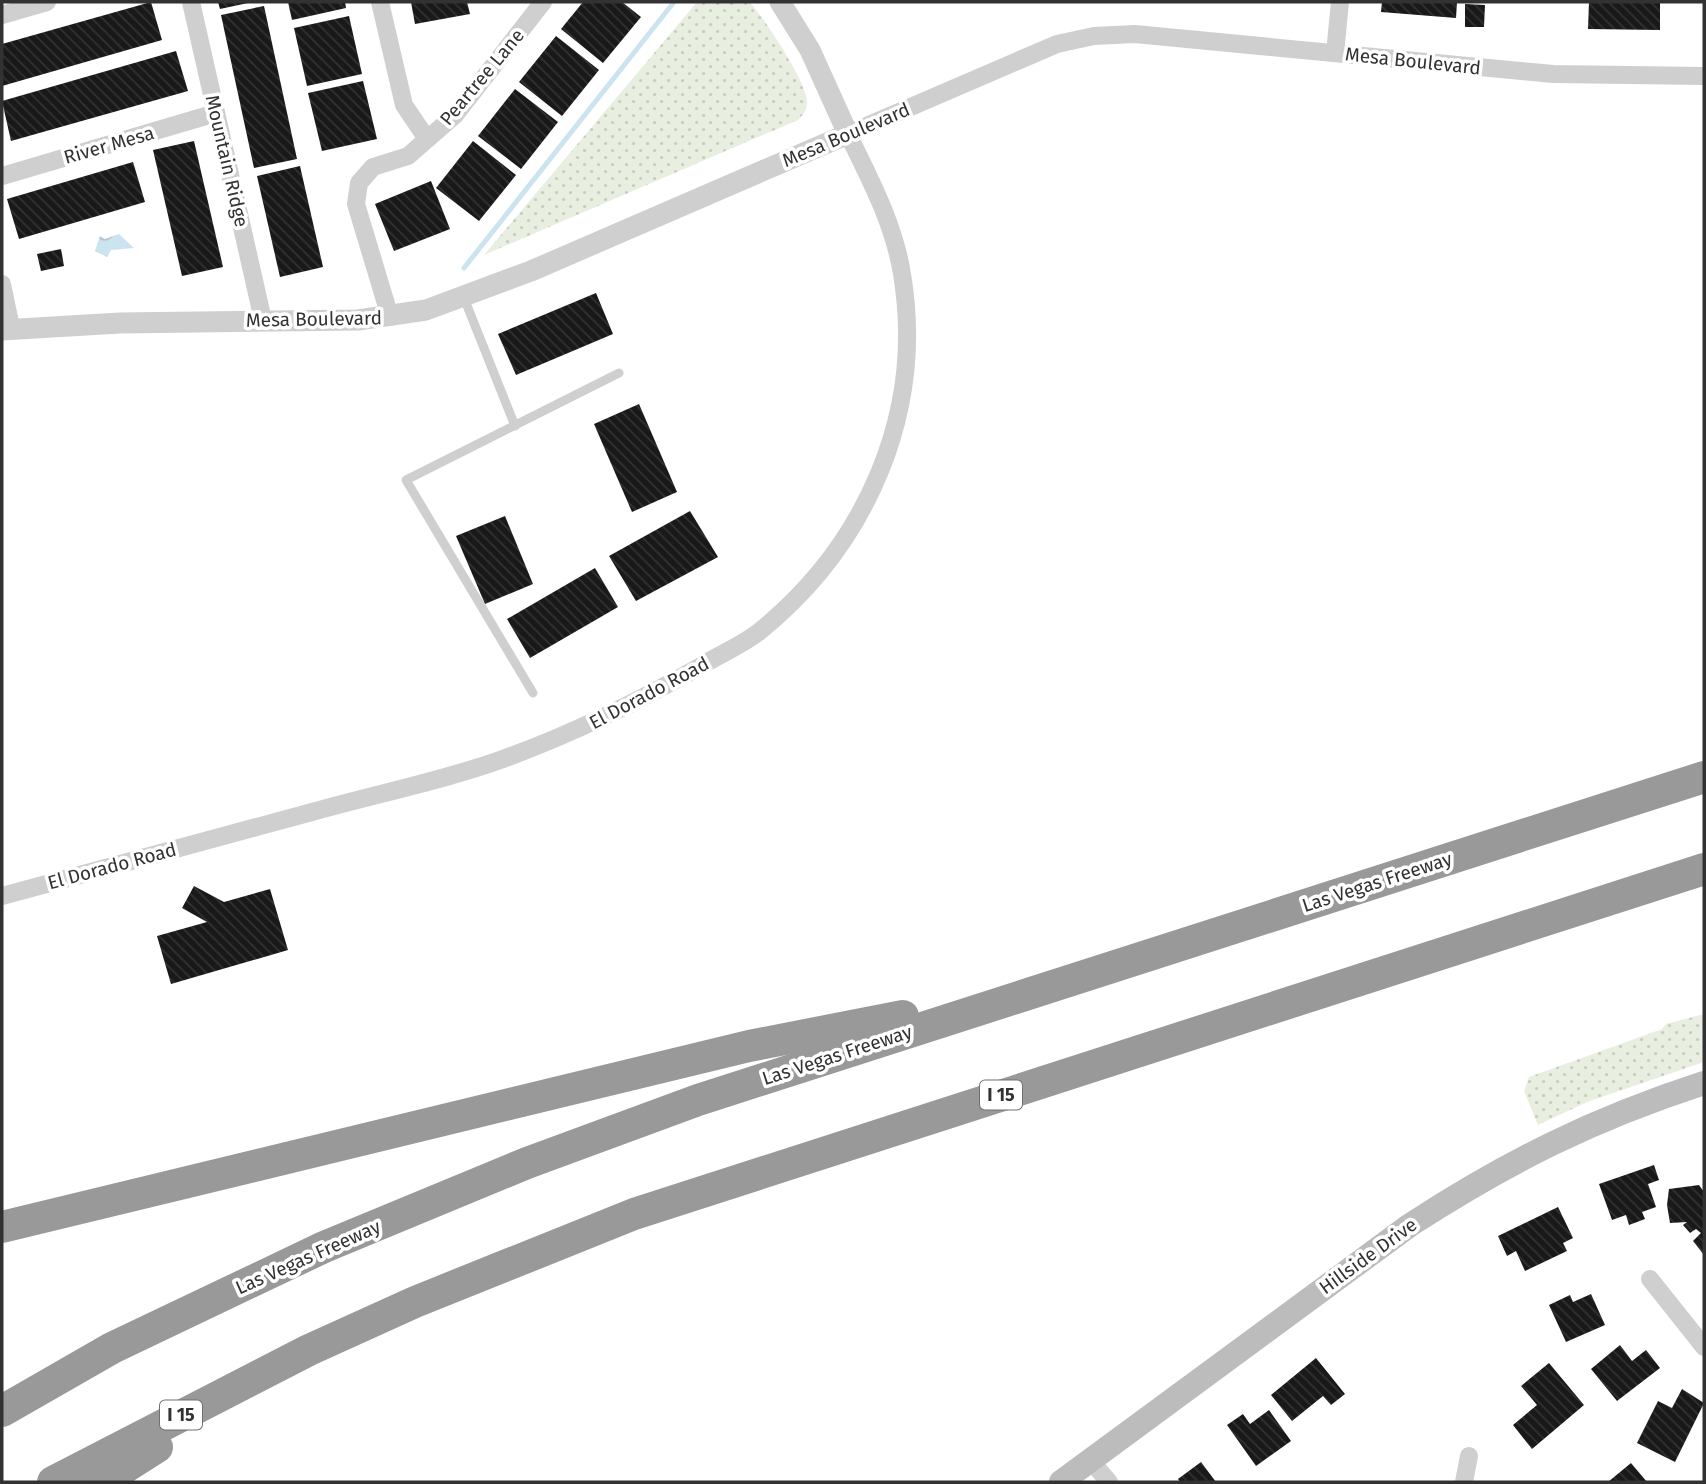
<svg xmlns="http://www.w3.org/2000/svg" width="1706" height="1484" viewBox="0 0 1706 1484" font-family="'Fira Sans',sans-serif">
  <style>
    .grass { fill: url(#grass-dots) }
    .water { fill: url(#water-waves) }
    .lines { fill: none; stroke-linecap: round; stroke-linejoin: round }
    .stream { stroke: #cce3f0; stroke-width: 5 }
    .building { fill: url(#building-back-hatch) }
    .service { stroke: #cfcfcf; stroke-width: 9 }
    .minor { stroke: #cfcfcf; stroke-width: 18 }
    .tertiary { stroke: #cfcfcf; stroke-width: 21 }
    .secondary { stroke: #bcbcbc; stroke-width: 24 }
    .motorway { stroke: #999; stroke-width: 32 }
    .labels { text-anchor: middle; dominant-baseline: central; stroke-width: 7; stroke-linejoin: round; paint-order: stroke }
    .shield { fill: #fff; stroke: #707070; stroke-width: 2 }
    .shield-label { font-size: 18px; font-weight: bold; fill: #323232 }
    .street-label { font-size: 19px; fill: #323232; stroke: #fff }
  </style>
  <defs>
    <pattern id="grass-dots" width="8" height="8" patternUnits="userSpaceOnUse" patternTransform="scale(1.75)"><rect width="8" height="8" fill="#e9efe0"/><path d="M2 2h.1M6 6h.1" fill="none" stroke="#c8cdc1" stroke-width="1.8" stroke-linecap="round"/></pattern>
    <pattern id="water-waves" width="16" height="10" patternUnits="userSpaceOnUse" patternTransform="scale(1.75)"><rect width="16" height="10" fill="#cce3f0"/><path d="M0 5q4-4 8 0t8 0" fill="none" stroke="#b0c3ce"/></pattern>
    <pattern id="building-back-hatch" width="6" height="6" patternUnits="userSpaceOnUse" patternTransform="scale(1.75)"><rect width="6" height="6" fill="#191919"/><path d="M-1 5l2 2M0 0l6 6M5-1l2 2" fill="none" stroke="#323232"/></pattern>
  </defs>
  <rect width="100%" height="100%" fill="#fff"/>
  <g class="grass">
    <path d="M697,2H750C765,20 805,79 807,101C808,109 803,115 798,120L484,255Z"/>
    <path d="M1704,1014V1062L1587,1102L1538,1125L1524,1091L1529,1077L1662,1029L1666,1024Z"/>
  </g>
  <path class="water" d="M119,234L134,248L111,250L107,257L95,251L100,236L105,239Z"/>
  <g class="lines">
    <path class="stream" d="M464,268L674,2"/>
  </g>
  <g class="building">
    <path d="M151,2L162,40L2,86V44Z"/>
    <path d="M218,2H248V3L220,9Z"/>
    <path d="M288,2H345L346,8L292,20Z"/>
    <path d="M411,2H467L470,14L415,24Z"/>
    <path d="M583,2H622L641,17L603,63L561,29Z"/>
    <path d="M1382,2H1457L1456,18L1381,12Z"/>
    <path d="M1589,2H1660V30L1588,29Z"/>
    <path d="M1465,4L1485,5L1484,27H1465Z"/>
    <path d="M264,6L297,159L254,168L221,15Z"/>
    <path d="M349,16L362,74L307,86L294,28Z"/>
    <path d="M556,36L599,70L562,116L519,82Z"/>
    <path d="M176,51L188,91L11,141L2,101Z"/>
    <path d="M363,81L377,139L322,151L308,93Z"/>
    <path d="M515,89L558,122L521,169L478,136Z"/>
    <path d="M194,141L223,267L182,276L153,150Z"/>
    <path d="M473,141L516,175L479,221L436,188Z"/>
    <path d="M133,162L145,202L19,239L7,199Z"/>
    <path d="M300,166L323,267L280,277L257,176Z"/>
    <path d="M431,181L450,229L394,251L375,204Z"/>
    <path d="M61,249L64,266L41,271L37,254Z"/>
    <path d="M596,293L613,334L516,375L498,334Z"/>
    <path d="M639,404L677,492L632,512L594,424Z"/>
    <path d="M690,511L718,557L636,601L609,556Z"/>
    <path d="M505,516L533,584L485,604L456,536Z"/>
    <path d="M595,568L618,607L530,658L507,619Z"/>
    <path d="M194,886L224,902L270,889L288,950L171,984L157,936L207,922L182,908Z"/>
    <path d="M1654,1165L1659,1180L1648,1184L1656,1207L1642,1212L1645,1219L1629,1225L1626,1215L1612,1220L1599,1184Z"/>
    <path d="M1699,1185L1704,1192V1255L1693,1241L1701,1233L1696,1229L1690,1233L1683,1225L1687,1222L1670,1223L1667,1205L1669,1189Z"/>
    <path d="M1558,1207L1573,1238L1563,1243L1567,1251L1525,1271L1516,1251L1507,1256L1498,1236Z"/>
    <path d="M1591,1294L1605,1325L1566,1342L1549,1305L1570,1295L1573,1302Z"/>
    <path d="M1620,1345L1632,1361L1646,1350L1660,1368L1617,1401L1591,1369Z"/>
    <path d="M1316,1358L1345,1394L1331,1405L1323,1396L1292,1421L1271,1395Z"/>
    <path d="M1549,1363L1584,1405L1532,1449L1513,1425L1537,1405L1521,1386Z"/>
    <path d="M1682,1389L1704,1403L1675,1462L1637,1443L1658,1401L1672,1408Z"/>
    <path d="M1269,1410L1291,1441L1256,1466L1227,1425L1243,1414L1250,1424Z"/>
    <path d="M1201,1462L1216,1482H1180L1178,1479Z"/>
    <path d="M1631,1463L1647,1482H1608Z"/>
  </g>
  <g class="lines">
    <g class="service">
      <path d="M464,298L515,426"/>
      <path d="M533,693L406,480L619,373"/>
    </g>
    <g class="minor">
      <path d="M191,2L263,320"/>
      <path d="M380,2L404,105L427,139"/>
      <path d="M2,15L47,2"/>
      <path d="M1335,53L1340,2"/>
      <path d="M2,176L216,113"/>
      <path d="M2,284L11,327"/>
      <path d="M390,317L356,204L359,183L373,167L408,156L455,115L543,2"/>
      <path d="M2,896C105,868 209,840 312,812C375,794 442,781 503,759C572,734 637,702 701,666C720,654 743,645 760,631C867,544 925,412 902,274C894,224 870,179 848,134L1057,44L1094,36L1135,34L1553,74L1704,76"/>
      <path d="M1650,1279L1704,1347"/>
      <path d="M1091,1461L1109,1482"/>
      <path d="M1464,1482L1469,1456"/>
    </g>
    <path class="tertiary" d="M2,330L120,323L358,320L426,310L531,271L848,134L810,50L780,2"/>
    <path class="secondary" d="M1061,1482L1410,1225C1509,1161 1593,1119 1704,1083"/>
    <g class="motorway">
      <path d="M2,1227L749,1046L903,1016"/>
      <path d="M2,1411L112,1348L324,1247L527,1163L698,1100L1704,777"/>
      <path d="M53,1482L309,1350L415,1302L634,1214L1704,869"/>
      <path d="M102,1482L157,1447"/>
    </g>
  </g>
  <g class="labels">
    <g class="shield">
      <rect x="980" y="1080.5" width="42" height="29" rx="5"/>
      <rect x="160" y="1400.5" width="42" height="29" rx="5"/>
    </g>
    <g class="shield-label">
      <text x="1001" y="1095">I 15</text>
      <text x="181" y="1415">I 15</text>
    </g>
    <g class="street-label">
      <text transform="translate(1413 61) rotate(6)">Mesa Boulevard</text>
      <text transform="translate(482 77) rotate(-50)">Peartree Lane</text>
      <text transform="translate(846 135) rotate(-23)">Mesa Boulevard</text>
      <text transform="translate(109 145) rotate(-16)">River Mesa</text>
      <text transform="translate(227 161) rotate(77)">Mountain Ridge</text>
      <text transform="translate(314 319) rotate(-1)">Mesa Boulevard</text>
      <text transform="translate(649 693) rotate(-28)">El Dorado Road</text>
      <text transform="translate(112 866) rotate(-15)">El Dorado Road</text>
      <text transform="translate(1377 882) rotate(-18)">Las Vegas Freeway</text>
      <text transform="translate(837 1055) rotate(-18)">Las Vegas Freeway</text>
      <text transform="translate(1368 1256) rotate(-36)">Hillside Drive</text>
      <text transform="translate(308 1257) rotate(-24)">Las Vegas Freeway</text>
    </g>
  </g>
  <rect width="1706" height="1484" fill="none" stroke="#323232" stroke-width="7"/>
</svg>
